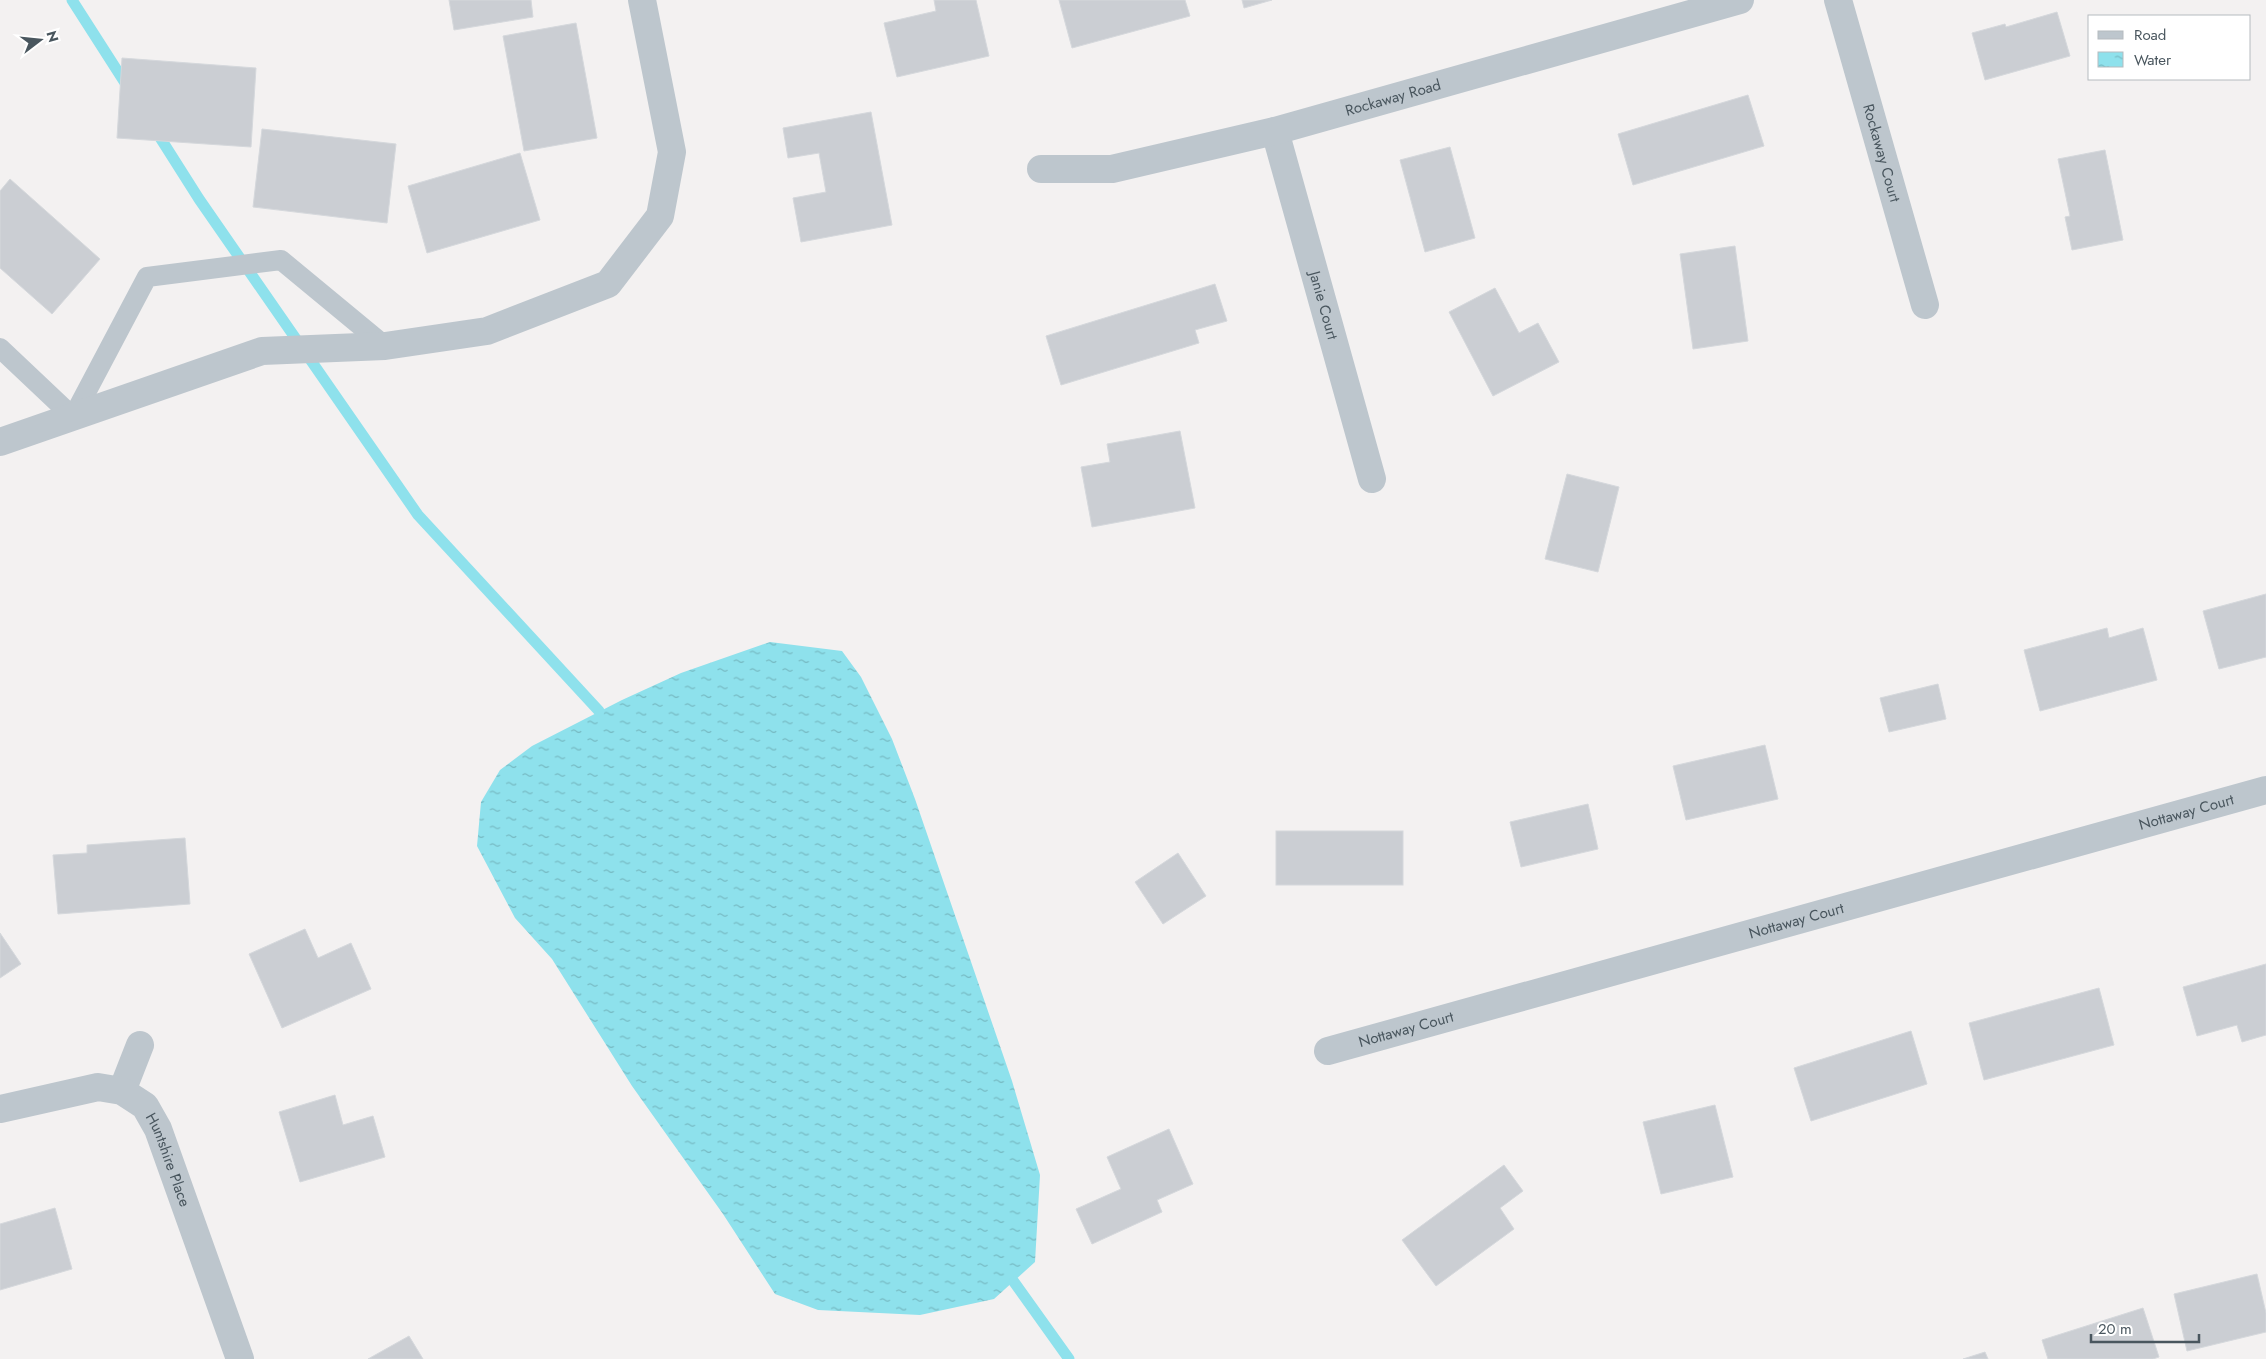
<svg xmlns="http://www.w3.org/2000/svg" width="2266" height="1359" viewBox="0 0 2266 1359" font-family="Jost,sans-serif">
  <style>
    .water { fill: url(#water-ripples) }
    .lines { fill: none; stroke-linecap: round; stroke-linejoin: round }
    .stream { stroke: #8ee1ec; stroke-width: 11 }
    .building { fill: #cbced3; stroke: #d5d8dc }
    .lane { stroke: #bdc6cd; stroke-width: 20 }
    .street { stroke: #bdc6cd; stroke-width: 28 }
    .labels { text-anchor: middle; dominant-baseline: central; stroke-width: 4; stroke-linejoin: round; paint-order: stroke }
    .street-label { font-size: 15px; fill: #49565e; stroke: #fff }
  </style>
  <defs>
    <pattern id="water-ripples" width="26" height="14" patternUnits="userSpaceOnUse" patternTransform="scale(1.25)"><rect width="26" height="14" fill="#8ee1ec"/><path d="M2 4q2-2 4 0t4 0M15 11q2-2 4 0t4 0" fill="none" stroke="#76b9c2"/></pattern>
  </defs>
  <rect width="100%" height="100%" fill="#f3f1f1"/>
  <path class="water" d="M770,642L842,651L861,677L892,739L915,799L1012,1081L1040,1175L1035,1262L994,1299L920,1315L818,1310L775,1294L723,1214L632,1086L552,959L515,918L477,846L481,802L500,770L532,746L622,700L681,673Z"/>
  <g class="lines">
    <g class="stream">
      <path d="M72,0L129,89"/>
      <path d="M154,128L199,199L418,515L599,711"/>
      <path d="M1014,1282L1069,1359"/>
    </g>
  </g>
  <g class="building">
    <path d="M449,0H531L533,17L454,30Z"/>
    <path d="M934,0H976L989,56L897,77L884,23L936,11Z"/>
    <path d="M1059,0H1185L1190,16L1072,48Z"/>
    <path d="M1242,0H1272L1244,8Z"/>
    <path d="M2057,12L2070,56L1985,80L1972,33L2005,24L2006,27Z"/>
    <path d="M576,23L597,138L524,151L503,36Z"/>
    <path d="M122,58L256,68L251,147L117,138Z"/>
    <path d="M1748,95L1764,146L1633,185L1618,134Z"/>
    <path d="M871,112L892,225L801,242L793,198L826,192L819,153L788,158L783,128Z"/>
    <path d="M262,129L396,144L387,223L253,207Z"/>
    <path d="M1450,147L1475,238L1425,252L1400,160Z"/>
    <path d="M2105,150L2123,240L2072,250L2065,217L2070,216L2058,159Z"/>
    <path d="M520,153L540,220L427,253L408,186Z"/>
    <path d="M10,179L100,259L52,314L0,268V191Z"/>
    <path d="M1735,246L1748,341L1693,349L1680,254Z"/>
    <path d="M1215,284L1227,321L1195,330L1199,343L1061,385L1046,336Z"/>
    <path d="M1495,288L1519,333L1538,323L1559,362L1493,396L1449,312Z"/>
    <path d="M1180,431L1195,508L1092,527L1081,467L1110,462L1107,444Z"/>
    <path d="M1567,474L1619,487L1598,572L1545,559Z"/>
    <path d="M2266,594V657L2219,669L2203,611Z"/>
    <path d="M2107,628L2109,638L2143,628L2157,680L2040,711L2024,650Z"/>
    <path d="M1938,684L1946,719L1889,732L1880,698Z"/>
    <path d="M1765,745L1778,799L1686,820L1673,766Z"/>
    <path d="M1588,804L1598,849L1521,867L1510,822Z"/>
    <rect x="1276" y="831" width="127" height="54"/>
    <path d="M185,838L190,904L58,914L53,855L87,853V845Z"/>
    <path d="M1178,853L1206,896L1163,924L1135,882Z"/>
    <path d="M305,929L318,958L351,943L371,989L282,1028L249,954Z"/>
    <path d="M0,933L21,964L0,978Z"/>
    <path d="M2266,964V1035L2242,1042L2237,1025L2197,1036L2183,987Z"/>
    <path d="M2099,988L2114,1045L1984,1080L1969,1023Z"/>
    <path d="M1911,1031L1927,1084L1811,1121L1794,1068Z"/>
    <path d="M335,1095L343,1125L373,1116L385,1157L300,1182L279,1112Z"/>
    <path d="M1715,1105L1733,1177L1661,1194L1643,1122Z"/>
    <path d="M1169,1129L1193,1184L1157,1200L1162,1212L1092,1244L1076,1209L1121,1189L1107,1157Z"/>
    <path d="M1504,1165L1523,1191L1500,1208L1514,1229L1436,1286L1402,1240Z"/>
    <path d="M55,1208L72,1269L0,1290V1224Z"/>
    <path d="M2257,1274L2266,1313V1332L2187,1351L2174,1294Z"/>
    <path d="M2143,1308L2159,1357L2153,1359H2048L2042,1340Z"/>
    <path d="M409,1336L423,1359H368Z"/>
    <path d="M1985,1352L1988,1359H1963Z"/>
  </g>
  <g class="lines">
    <path class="lane" d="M0,348L73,417L147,277L281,260L385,346"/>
    <g class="street">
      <path id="s1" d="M1838,0L1925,305"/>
      <path id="s2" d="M1275,131L1372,479"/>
      <path id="s3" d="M1041,169H1112L1275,131L1740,0"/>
      <path d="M0,442L262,351L385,346L487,331L608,284L660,216L672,152L642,0"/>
      <path id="s4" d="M1328,1051L2266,790"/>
      <path d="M122,1091L140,1045"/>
      <path id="s5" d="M0,1109L98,1087L122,1091L145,1106L158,1129L240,1359"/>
    </g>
  </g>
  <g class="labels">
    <g class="street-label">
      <text stroke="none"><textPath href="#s3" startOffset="361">Rockaway Road</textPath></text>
      <text stroke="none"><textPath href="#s1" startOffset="159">Rockaway Court</textPath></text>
      <text stroke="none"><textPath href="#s2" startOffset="181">Janie Court</textPath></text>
      <text stroke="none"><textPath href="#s4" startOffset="891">Nottaway Court</textPath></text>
      <text stroke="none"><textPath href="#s4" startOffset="486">Nottaway Court</textPath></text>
      <text stroke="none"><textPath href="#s4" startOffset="81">Nottaway Court</textPath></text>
      <text stroke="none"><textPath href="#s5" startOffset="211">Huntshire Place</textPath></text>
    </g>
  </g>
  <rect x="2088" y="15" width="162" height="65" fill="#ffffff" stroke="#b6bbbf"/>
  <rect x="2098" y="31" width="25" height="8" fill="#bdc6cd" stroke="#b6bbbf"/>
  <text x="2134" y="40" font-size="15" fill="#49565e">Road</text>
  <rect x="2098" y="52" width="25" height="15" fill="url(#water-ripples)" stroke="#b6bbbf"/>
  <text x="2134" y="65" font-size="15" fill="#49565e">Water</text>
  <g transform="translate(40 40) rotate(74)" stroke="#ffffff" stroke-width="4" paint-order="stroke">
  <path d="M0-4L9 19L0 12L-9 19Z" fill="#49565e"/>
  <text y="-8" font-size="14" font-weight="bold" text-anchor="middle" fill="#49565e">N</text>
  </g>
  <path d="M2091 1334v8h108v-8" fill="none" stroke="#49565e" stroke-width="2.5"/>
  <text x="2098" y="1334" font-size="15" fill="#49565e" stroke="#ffffff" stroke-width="4" paint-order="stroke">20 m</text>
</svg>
